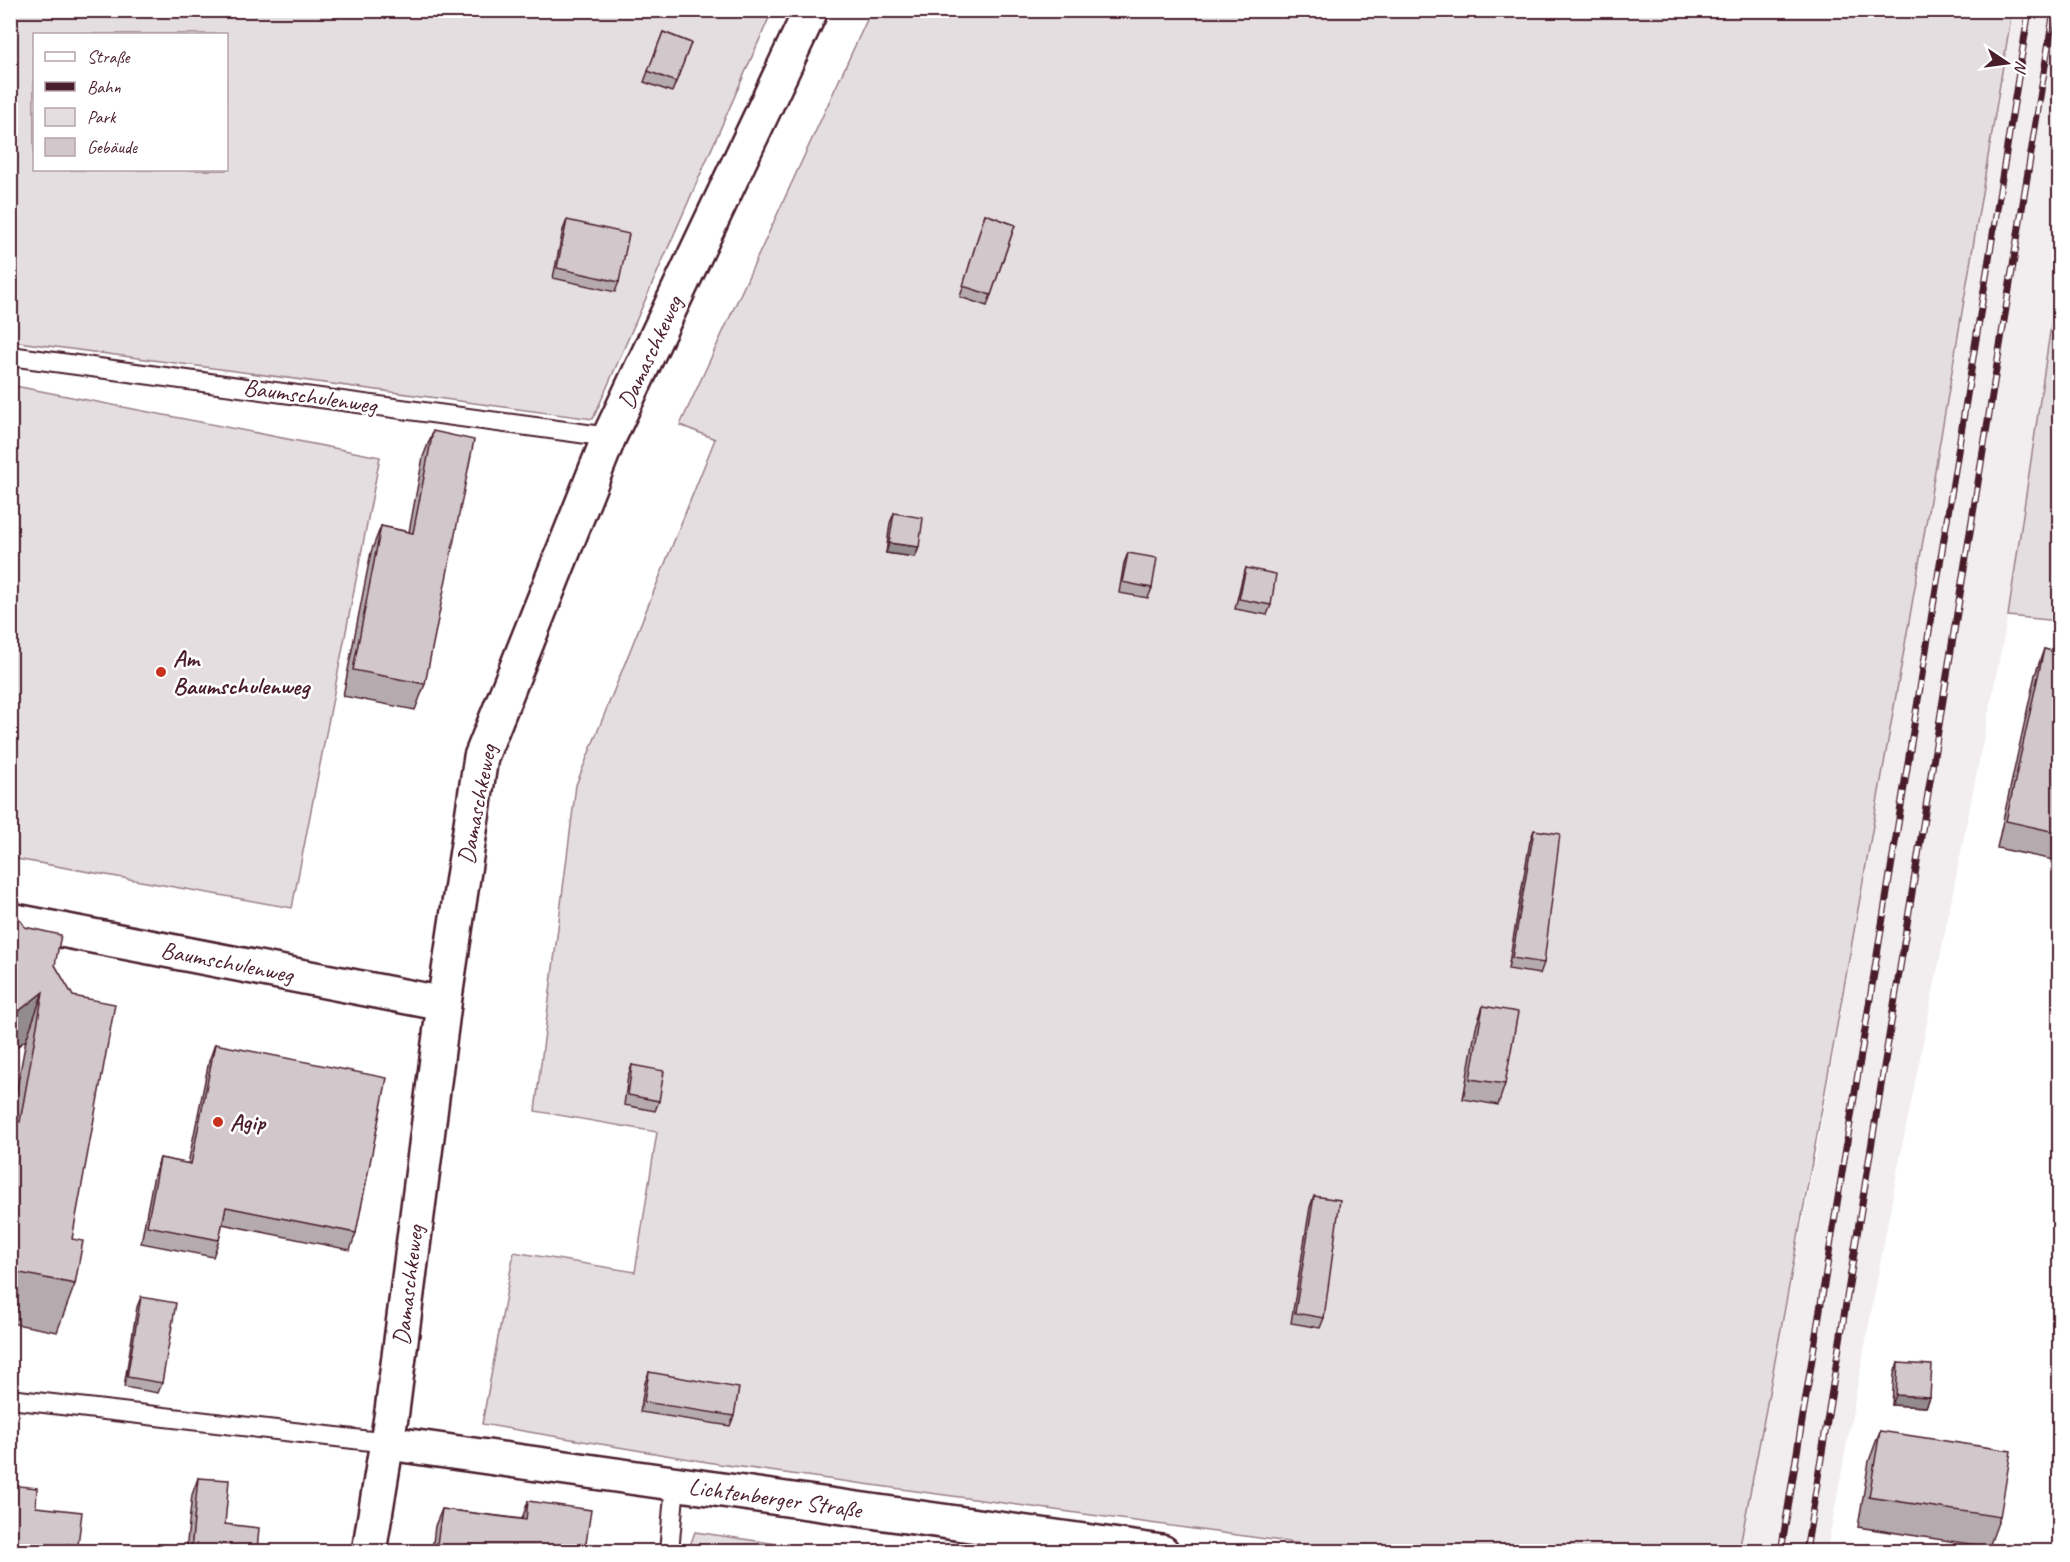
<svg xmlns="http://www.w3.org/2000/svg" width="2070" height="1562" viewBox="0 0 2070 1562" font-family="Caveat,sans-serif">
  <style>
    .built { fill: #f2eeef }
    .green { fill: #e5dee0; stroke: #987e86; stroke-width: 1.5; fill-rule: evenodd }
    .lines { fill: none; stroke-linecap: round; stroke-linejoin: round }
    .lane-casing { stroke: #4a1f2b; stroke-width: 22 }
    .street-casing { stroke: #4a1f2b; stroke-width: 38 }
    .lane { stroke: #fff; stroke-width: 18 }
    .street { stroke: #fff; stroke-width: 33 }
    .rail-casing { stroke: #4a1f2b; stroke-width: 7 }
    .rail { stroke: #fff; stroke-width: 4.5; stroke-dasharray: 14; stroke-linecap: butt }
    .wall { fill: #b5abaf; stroke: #4a1f2b; stroke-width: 1.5 }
    .shaded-wall { fill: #938b8e; stroke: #4a1f2b; stroke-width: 1.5 }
    .building { fill: #d2c7cb; stroke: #4a1f2b; stroke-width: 1.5 }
    .poi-dot { fill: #c8321e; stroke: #fff; stroke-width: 2 }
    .labels { text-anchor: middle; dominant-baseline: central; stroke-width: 5; stroke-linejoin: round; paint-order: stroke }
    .street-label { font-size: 24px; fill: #4a1f2b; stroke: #fff }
    .poi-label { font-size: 24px; font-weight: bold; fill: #4a1f2b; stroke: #fff; text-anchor: start }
  </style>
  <rect width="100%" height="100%" fill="#fff"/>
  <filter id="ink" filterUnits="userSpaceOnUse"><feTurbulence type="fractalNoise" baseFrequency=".0167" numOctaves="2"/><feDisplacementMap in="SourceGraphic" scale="12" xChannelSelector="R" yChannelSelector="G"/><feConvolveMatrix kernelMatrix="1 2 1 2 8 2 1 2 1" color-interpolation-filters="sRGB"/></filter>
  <g filter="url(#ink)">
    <path class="built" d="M2012,11H2059V271L2008,616L1897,1173L1827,1551L1739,1552L1815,1159L1953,373Z"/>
    <g class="green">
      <path d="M11,11H772L593,419L11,341ZM34,34H226V170H34Z"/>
      <path d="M871,11H2012C1928,526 1837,1039 1739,1551H1354L719,1464L482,1424L514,1252L635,1272L657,1132L535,1111L576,785L715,439L680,425Z"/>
      <path d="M2059,271V621L2008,616Z"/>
      <path d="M10,385L380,457L292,908L11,858Z"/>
      <path d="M695,1532L825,1551H688Z"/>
    </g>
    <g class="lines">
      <g class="lane-casing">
        <g id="lane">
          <path d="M10,356L609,437"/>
          <path d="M10,1399L388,1443"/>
          <path d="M669,1552L675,1484"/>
        </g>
      </g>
      <g class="street-casing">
        <g id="street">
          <path d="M10,920L444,1004"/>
          <path d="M388,1443L1162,1552"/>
          <path d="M369,1552L392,1411L444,1004L481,757L609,437L811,10"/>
        </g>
      </g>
      <use href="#lane" class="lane"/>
      <use href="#street" class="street"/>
      <g class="rail-casing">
        <g id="rail">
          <path d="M1781,1552L2029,10"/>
          <path d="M1806,1552L2054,10"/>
        </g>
      </g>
      <use href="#rail" class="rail"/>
    </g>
    <g class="wall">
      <path d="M663,32L691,43L672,92L644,82Z"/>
      <path d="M985,214L1015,225L987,306L960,297Z"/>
      <path d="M567,220L619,282L615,292L553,278L563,230Z"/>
      <path d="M433,431L425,684L415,710L343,696L371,552L381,526L409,532L423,457Z"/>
      <path d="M894,513L919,547L915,557L886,553L890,523Z"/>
      <path d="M1128,553L1152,588L1148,598L1119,593L1124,563Z"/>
      <path d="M1246,568L1271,605L1267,615L1235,609L1242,579Z"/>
      <path d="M2044,649L2060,653V857L2058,861L1997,848L2035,675Z"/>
      <path d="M1534,830L1544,963L1540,974L1508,969L1530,841Z"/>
      <path d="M10,909L55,965L75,1284L57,1332L10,1323V1121H11L26,1040L10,1052Z"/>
      <path d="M1483,1006L1505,1084L1498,1105L1463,1099L1476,1027Z"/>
      <path d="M215,1044L356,1233L350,1250L222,1224L219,1240L213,1257L141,1243L154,1175L160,1158L188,1164L209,1061Z"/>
      <path d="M632,1065L659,1101L655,1111L624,1105L628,1076Z"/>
      <path d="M1314,1196L1324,1318L1320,1328L1291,1323L1310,1207Z"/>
      <path d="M141,1297L162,1383L158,1393L124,1387L137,1307Z"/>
      <path d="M1898,1363L1930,1397L1926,1407L1892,1405L1894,1374Z"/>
      <path d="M649,1372L734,1416L730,1426L640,1412L645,1383Z"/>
      <path d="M1880,1431L2000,1517L1989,1547L1858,1527L1869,1461Z"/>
      <path d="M198,1478L225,1524L257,1551H186L192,1495Z"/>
      <path d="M528,1501L585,1551H432L435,1526L442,1509L522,1519Z"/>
    </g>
    <g class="shaded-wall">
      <path d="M889,543L919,547L915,557L886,553Z"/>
      <path d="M43,992L26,1040L10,1052V1018Z"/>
      <path d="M1896,1395L1930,1397L1926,1407L1892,1405Z"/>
      <path d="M67,1544L78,1545L76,1551H64Z"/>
      <path d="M555,1546L585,1550V1551H553Z"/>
    </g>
    <g class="building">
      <path d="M663,32L691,43L676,82L648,71Z"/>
      <path d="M985,214L1015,225L991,295L963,286Z"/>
      <path d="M567,220L629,234L619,282L557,268Z"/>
      <path d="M433,431L474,440L425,684L353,670L381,526L413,533Z"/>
      <path d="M894,513L923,518L919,547L889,543Z"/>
      <path d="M1128,553L1157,558L1152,588L1122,582Z"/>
      <path d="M1246,568L1276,574L1271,605L1239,599Z"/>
      <path d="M2044,649L2060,653V833L2006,821Z"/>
      <path d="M1534,830L1560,834L1544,963L1512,958Z"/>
      <path d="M12,908L25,927L61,935L55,965L73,996L115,1004L72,1239L83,1241L75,1284L10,1271V1121L20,1122L43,992L10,1018V909Z"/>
      <path d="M1483,1006L1518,1012L1505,1084L1470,1079Z"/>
      <path d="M215,1044L387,1078L356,1233L226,1207L219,1240L147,1226L160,1158L191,1164Z"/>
      <path d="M632,1065L664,1071L659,1101L628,1095Z"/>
      <path d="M1314,1196L1340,1200L1324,1318L1295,1313Z"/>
      <path d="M141,1297L176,1303L162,1383L127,1377Z"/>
      <path d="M1898,1363L1932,1365L1930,1397L1896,1395Z"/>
      <path d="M649,1372L739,1388L734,1416L644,1402Z"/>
      <path d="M1880,1431L2011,1451L2000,1517L1869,1497Z"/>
      <path d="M198,1478L229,1480L225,1524L259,1528L257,1551H191Z"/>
      <path d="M10,1485L37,1488L36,1507L82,1512L78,1545L67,1544L66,1551H10Z"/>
      <path d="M528,1501L591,1510L585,1550L555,1546L554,1551H436L442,1509L526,1520Z"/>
    </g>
  </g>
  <g class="poi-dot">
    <circle cx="161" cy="672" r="6"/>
    <circle cx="218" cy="1122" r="6"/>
  </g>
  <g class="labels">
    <g class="street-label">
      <text transform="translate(650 352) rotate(-65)">Damaschkeweg</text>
      <text transform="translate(310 396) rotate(8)">Baumschulenweg</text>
      <text transform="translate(477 804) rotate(-79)">Damaschkeweg</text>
      <text transform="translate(227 962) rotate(11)">Baumschulenweg</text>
      <text transform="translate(408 1285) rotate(-83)">Damaschkeweg</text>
      <text transform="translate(775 1498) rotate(8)">Lichtenberger Straße</text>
    </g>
    <g class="poi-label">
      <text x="173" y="658">Am<tspan x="173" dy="28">Baumschulenweg</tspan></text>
      <text x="230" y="1122">Agip</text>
    </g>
  </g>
  <rect width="2070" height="1562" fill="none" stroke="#fff" stroke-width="36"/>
  <rect x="18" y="18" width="2034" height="1526" fill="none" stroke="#4a1f2b" stroke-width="2" filter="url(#ink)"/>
  <rect x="33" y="33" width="195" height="138" fill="#ffffff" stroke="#b7a5aa" stroke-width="1.5"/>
  <rect x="45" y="52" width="30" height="9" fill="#ffffff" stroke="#b7a5aa" stroke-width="1.5"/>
  <text x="87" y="63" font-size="18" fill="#4a1f2b">Straße</text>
  <rect x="45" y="82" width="30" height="9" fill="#4a1f2b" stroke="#b7a5aa" stroke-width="1.5"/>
  <text x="87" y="93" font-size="18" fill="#4a1f2b">Bahn</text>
  <rect x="45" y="108" width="30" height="18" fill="#e5dee0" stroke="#b7a5aa" stroke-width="1.5"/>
  <text x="87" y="123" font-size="18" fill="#4a1f2b">Park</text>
  <rect x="45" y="138" width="30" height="18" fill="#d2c7cb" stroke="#b7a5aa" stroke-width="1.5"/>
  <text x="87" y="153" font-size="18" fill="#4a1f2b">Gebäude</text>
  <g transform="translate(2007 63) rotate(103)" stroke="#ffffff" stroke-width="4.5" paint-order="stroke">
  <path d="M0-4.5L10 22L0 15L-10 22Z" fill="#4a1f2b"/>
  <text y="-9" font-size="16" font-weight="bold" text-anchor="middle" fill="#4a1f2b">N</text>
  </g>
</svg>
